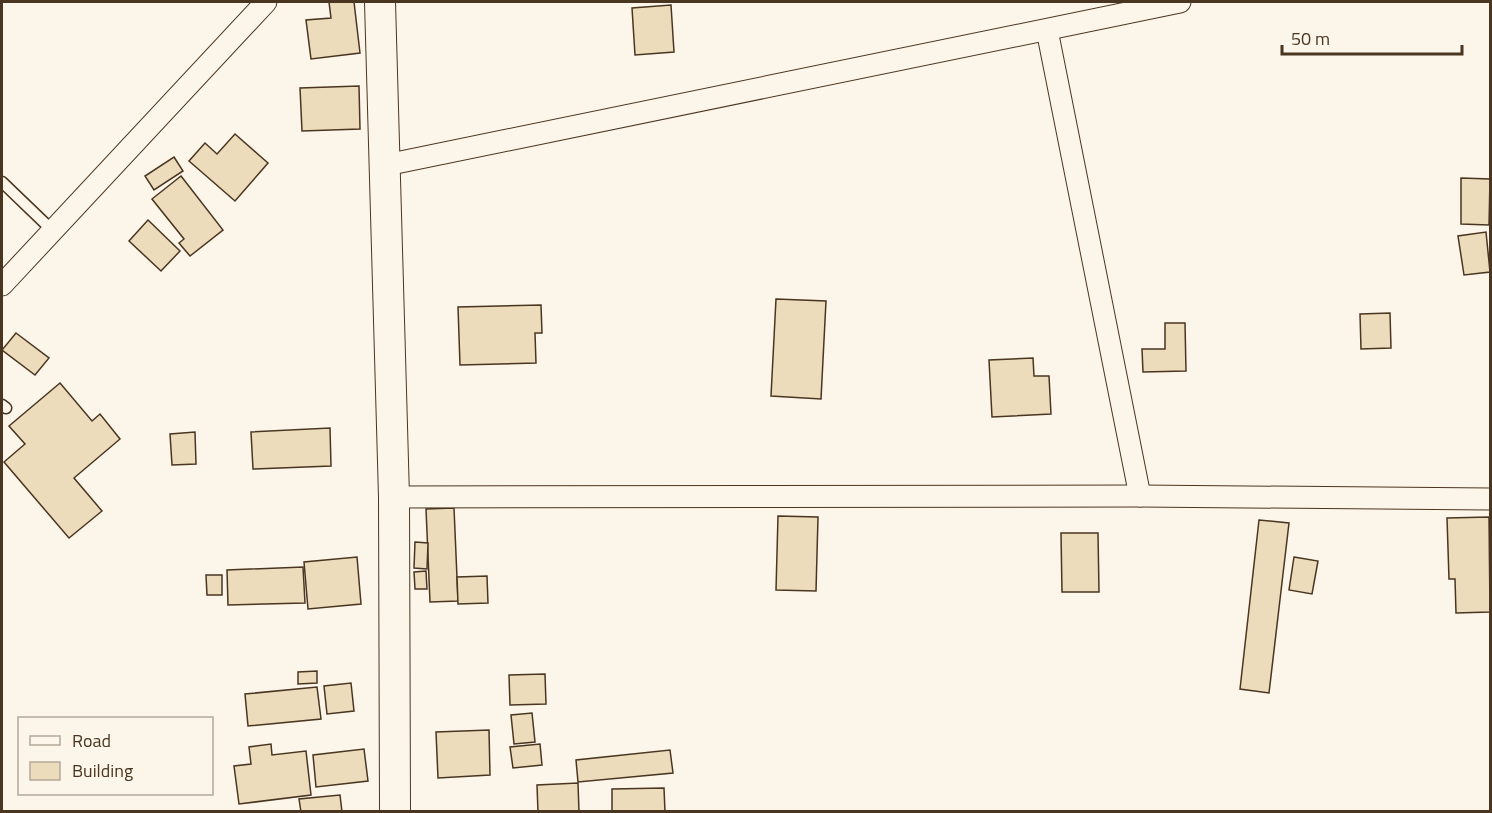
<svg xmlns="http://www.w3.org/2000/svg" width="1492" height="813" viewBox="0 0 1492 813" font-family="'Titillium Web',sans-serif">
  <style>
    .building { fill: #ecdcbc; stroke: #4a3520; stroke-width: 1.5 }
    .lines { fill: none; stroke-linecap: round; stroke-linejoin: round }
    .lane-casing { stroke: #4a3520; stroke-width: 13 }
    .street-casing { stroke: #4a3520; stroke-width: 23 }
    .secondary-casing { stroke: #4a3520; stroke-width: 32 }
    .lane { stroke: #fbf6e9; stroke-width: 10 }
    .street { stroke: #fbf6e9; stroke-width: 21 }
    .secondary { stroke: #fbf6e9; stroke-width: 30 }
  </style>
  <rect width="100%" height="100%" fill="#fbf6e9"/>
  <g class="building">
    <path d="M329,2H354L360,53L311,59L306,20L331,18Z"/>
    <path d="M671,5L674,52L635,55L632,8Z"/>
    <path d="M359,86L360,129L302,131L300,88Z"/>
    <path d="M235,134L268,163L235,201L189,161L205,143L217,154Z"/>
    <path d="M174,157L183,171L154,190L145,176Z"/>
    <path d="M181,176L223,230L190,256L179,243L184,239L152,199Z"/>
    <path d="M1461,178L1490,179L1489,225L1461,224Z"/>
    <path d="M148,220L180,251L161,271L129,241Z"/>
    <path d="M1486,232L1490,272L1464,275L1458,236Z"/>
    <path d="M776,299L826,301L821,399L771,396Z"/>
    <path d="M541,305L542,333H535L536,363L460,365L458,307Z"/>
    <path d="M1390,313L1391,348L1361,349L1360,314Z"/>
    <path d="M1165,323H1185L1186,371L1143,372L1142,349H1165Z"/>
    <path d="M16,333L49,358L35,375L2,350Z"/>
    <path d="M1033,358L1034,376H1049L1051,414L992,417L989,360Z"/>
    <path d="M60,383L92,421L100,414L120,439L74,478L102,511L69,538L4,462L25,444L9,426Z"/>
    <path d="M330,428L331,466L253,469L251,432Z"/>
    <path d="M195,432L196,464L172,465L170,434Z"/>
    <path d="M454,508L458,601L430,602L426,509Z"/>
    <path d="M778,516L818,517L816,591L776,590Z"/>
    <path d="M1489,517L1490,612L1456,613L1455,579H1449L1447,518Z"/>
    <path d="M1259,520L1289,523L1269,693L1240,689Z"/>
    <path d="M1061,533H1098L1099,592H1062Z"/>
    <path d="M415,542L428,543L427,569L414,568Z"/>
    <path d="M357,557L361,604L308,609L304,562Z"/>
    <path d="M1294,557L1318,561L1312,594L1289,590Z"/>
    <path d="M303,567L305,603L228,605L227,570Z"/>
    <path d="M426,571L427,589H415L414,572Z"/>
    <path d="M206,575H222V595H207Z"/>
    <path d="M487,576L488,603L458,604L457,577Z"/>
    <path d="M317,671V683L298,684V672Z"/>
    <path d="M545,674L546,704L510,705L509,675Z"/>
    <path d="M351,683L354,711L327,714L324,686Z"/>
    <path d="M317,687L321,719L248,726L245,694Z"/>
    <path d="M532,713L535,742L514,744L511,715Z"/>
    <path d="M489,730L490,775L438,778L436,732Z"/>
    <path d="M271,744L272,755L306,751L311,795L239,804L234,766L251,764L249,747Z"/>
    <path d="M540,744L542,765L513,768L510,747Z"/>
    <path d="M364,749L368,781L316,787L313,755Z"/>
    <path d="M670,750L673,773L578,782L576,760Z"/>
    <path d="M578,783L579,812H538L537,785Z"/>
    <path d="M664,788L665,812H612V789Z"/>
    <path d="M340,795L342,812H301L299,799Z"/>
  </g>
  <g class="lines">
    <g class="lane-casing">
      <g id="lane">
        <path d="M2,182L53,231"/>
        <path d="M2,405L6,408"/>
      </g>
    </g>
    <g class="street-casing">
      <g id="street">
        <path d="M1047,30L1140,496"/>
        <path d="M386,165L1180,2"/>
        <path d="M2,285L266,2"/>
        <path d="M394,497L1140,496L1490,499"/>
      </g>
    </g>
    <g class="secondary-casing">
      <path id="secondary" d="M380,2L394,497L395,812"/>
    </g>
    <use href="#lane" class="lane"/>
    <use href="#street" class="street"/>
    <use href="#secondary" class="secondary"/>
  </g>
  <rect width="1492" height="813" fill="none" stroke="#4a3520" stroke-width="6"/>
  <rect x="18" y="717" width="195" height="78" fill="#fbf6e9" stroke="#b4a999" stroke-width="1.5"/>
  <rect x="30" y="736" width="30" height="9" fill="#fbf6e9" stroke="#b4a999" stroke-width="1.5"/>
  <text x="72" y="747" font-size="18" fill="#4a3520">Road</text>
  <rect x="30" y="762" width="30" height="18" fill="#ecdcbc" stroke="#b4a999" stroke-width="1.5"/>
  <text x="72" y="777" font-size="18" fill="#4a3520">Building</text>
  <path d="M1282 45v9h180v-9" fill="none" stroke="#4a3520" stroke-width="3"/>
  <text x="1291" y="45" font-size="18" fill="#4a3520" stroke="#fbf6e9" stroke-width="4.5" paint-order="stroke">50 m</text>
</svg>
